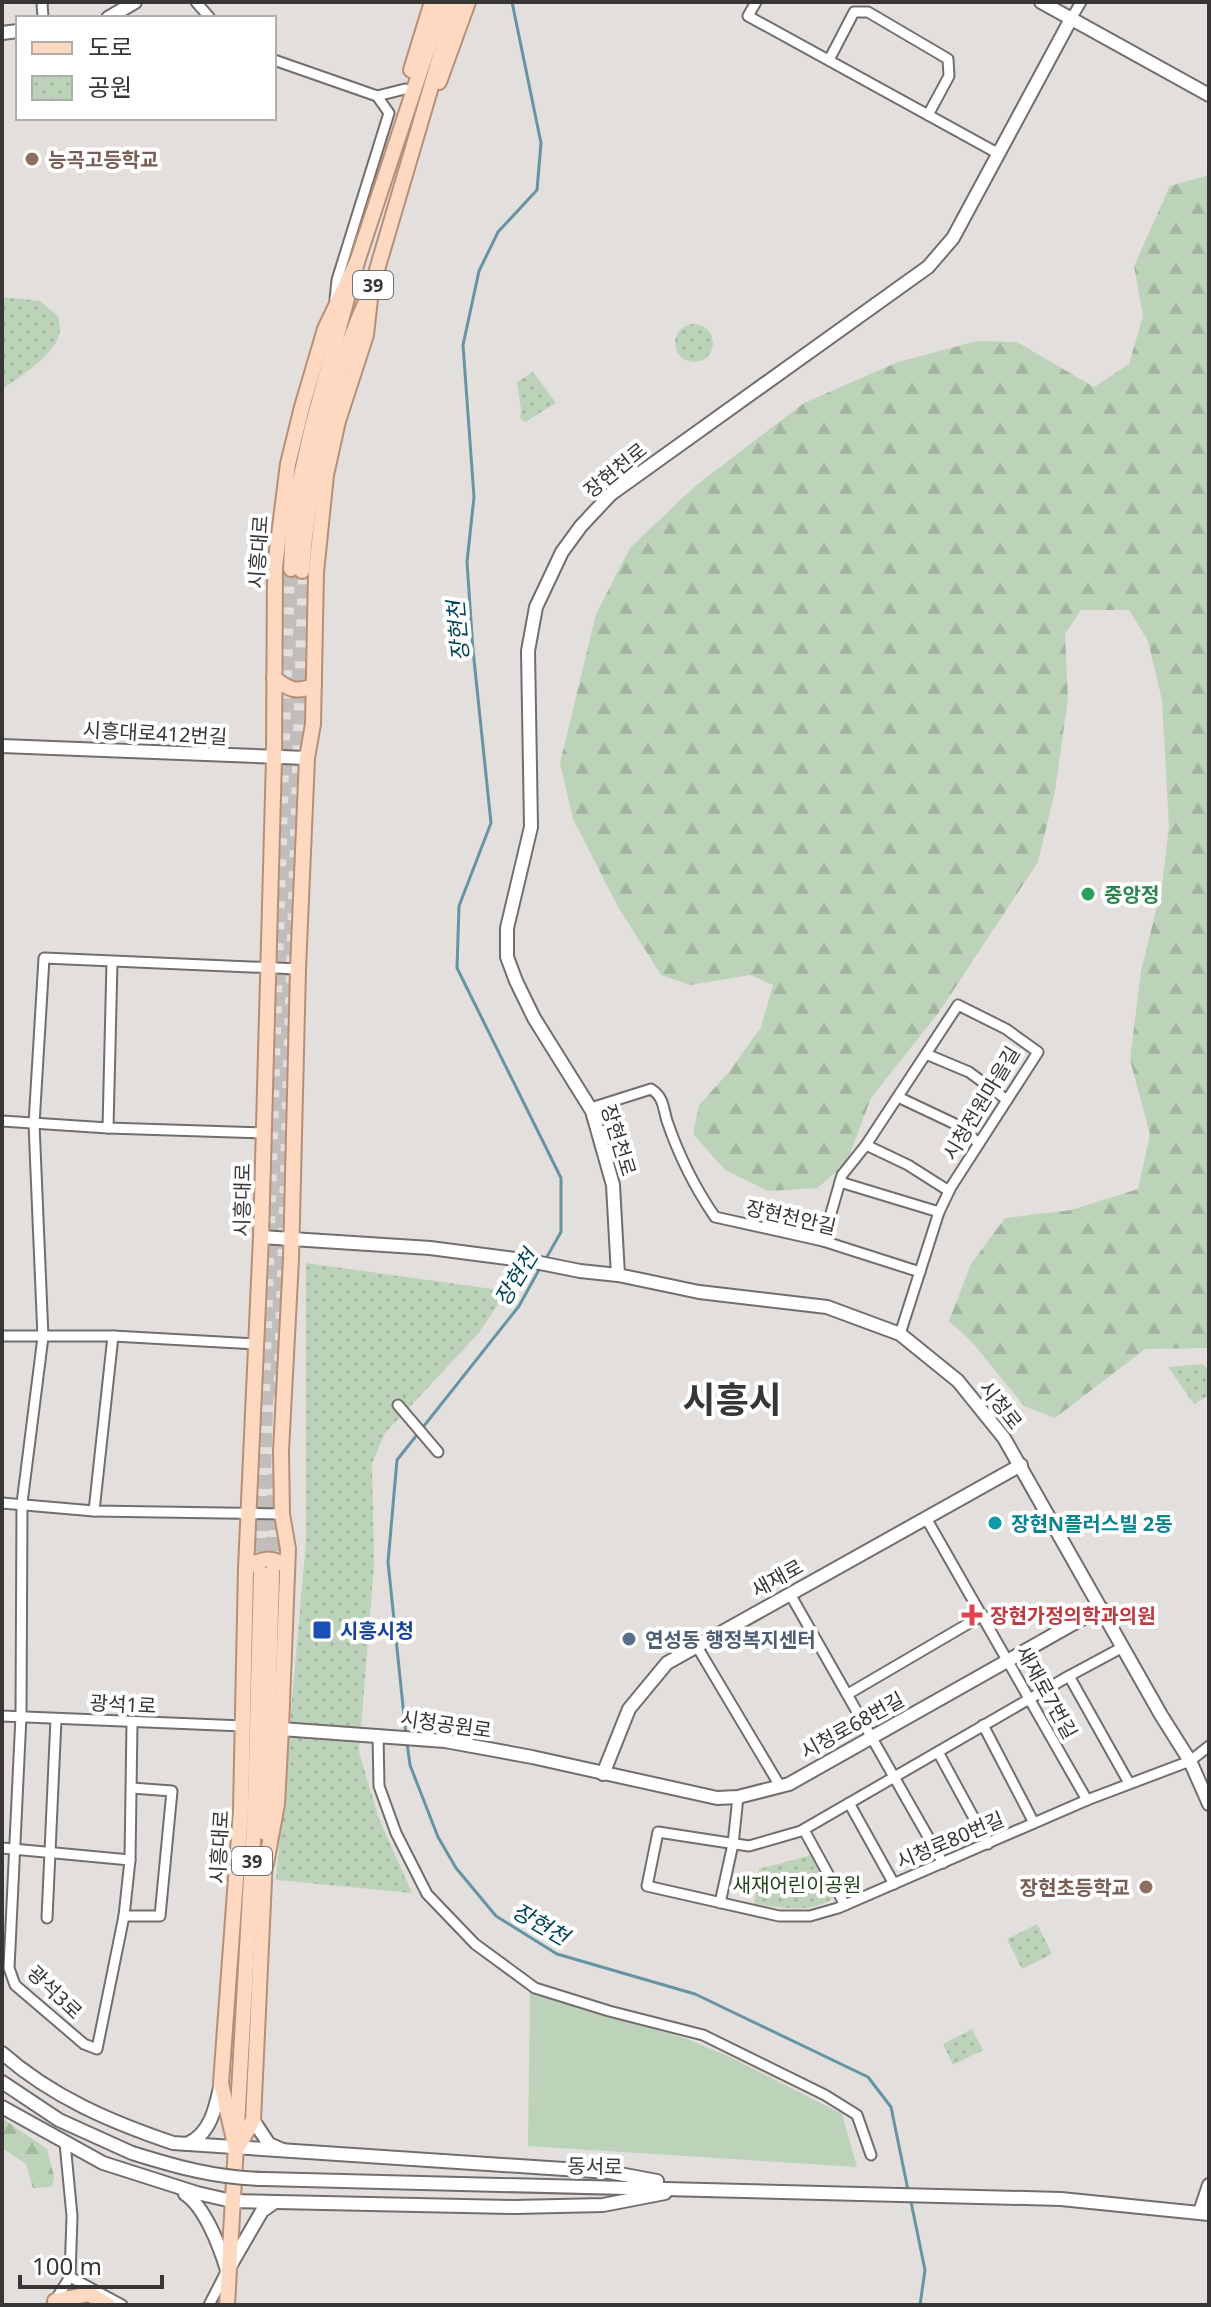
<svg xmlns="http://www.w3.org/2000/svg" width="1211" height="2307" viewBox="0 0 1211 2307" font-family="'Noto Sans','Noto Sans KR',sans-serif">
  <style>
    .green { fill: #bdd3b9 }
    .forest { fill: url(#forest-firs) }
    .park { fill: url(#park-dots) }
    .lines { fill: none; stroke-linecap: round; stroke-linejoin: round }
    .stream { stroke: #6694a3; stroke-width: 3 }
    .primary-tunnel { stroke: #c1bdbb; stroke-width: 14; stroke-dasharray: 14 7; stroke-linecap: butt }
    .street-casing { stroke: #736e6d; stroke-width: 13 }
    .secondary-casing { stroke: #736e6d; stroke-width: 16 }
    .primary-casing { stroke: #b88f76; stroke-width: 18 }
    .street { stroke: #fff; stroke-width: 9 }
    .secondary { stroke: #fff; stroke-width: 12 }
    .primary { stroke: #fed9c2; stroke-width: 14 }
    .secondary-bridge-casing { stroke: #736e6d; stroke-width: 16; stroke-linecap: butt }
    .secondary-bridge { stroke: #fff; stroke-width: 12 }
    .education-dot { fill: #8d6e63; stroke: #fff; stroke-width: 3 }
    .leisure-dot { fill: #2e9e5b; stroke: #fff; stroke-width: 3 }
    .culture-dot { fill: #0f9aa8; stroke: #fff; stroke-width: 3 }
    .health-dot { fill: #e0444e; stroke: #fff; stroke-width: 3 }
    .transit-dot { fill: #1a4fb4; stroke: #fff; stroke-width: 3 }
    .service-dot { fill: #5c6f8a; stroke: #fff; stroke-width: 3 }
    .labels { text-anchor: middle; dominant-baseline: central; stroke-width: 8; stroke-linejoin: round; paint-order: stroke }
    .shield { fill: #fff; stroke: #737272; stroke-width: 2 }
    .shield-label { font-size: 18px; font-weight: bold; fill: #373535 }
    .education-label { font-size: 20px; font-weight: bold; fill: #785e54; stroke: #fff; text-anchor: start }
    .street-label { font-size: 20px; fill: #373535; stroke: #fff }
    .leisure-label { font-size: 20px; font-weight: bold; fill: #27864d; stroke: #fff; text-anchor: start }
    .culture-label { font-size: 20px; font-weight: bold; fill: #0d838f; stroke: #fff; text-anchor: start }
    .health-label { font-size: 20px; font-weight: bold; fill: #be3a42; stroke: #fff; text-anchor: start }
    .transit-label { font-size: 20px; font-weight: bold; fill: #164399; stroke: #fff; text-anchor: start }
    .service-label { font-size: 20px; font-weight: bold; fill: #4e5e75; stroke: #fff; text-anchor: start }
    .park-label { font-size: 20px; fill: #214619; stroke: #fff }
    .water-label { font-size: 22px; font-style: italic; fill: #004657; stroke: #fff }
    .town-label { font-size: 36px; font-weight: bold; fill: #373535; stroke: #fff }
  </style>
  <defs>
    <pattern id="forest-firs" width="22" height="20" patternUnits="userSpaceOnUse" patternTransform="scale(2)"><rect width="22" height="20" fill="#bdd3b9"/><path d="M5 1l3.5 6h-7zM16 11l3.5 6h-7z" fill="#a3b6a0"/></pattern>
    <pattern id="park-dots" width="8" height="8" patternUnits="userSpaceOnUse" patternTransform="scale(2)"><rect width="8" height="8" fill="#bdd3b9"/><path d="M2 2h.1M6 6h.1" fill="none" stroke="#a3b6a0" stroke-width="1.8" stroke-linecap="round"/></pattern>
  </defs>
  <rect width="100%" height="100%" fill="#e3dfdd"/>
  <path class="green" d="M530,1992L687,2039L728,2056L842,2114L857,2167L528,2146Z"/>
  <g class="forest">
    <path d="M1209,175V1348L1145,1349L1055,1418L1024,1406L972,1342L949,1321L971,1264L1005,1218L1071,1210L1138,1189L1150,1134L1130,1060L1141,971L1162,886L1169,826L1162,700L1148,641L1129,610H1081L1065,634L1068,699L1055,791L1038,862L939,1012L871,1098L846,1164L817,1188L768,1191L725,1170L693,1134L699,1105L729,1072L761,1027L773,985L750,975L690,985L661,975L618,907L573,819L560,763L596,614L630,548L694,487L804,403L898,362L977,341L1017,342L1094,387L1129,364L1143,316L1134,266L1170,186Z"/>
    <path d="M2,2118L47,2149L54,2176L52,2187L33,2188L26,2164L2,2148Z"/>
  </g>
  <g class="park">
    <path d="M2,297L40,301L58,316C59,321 61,330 59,335C53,356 19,378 2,389Z"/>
    <circle cx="694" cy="343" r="19"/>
    <path d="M533,372L556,403L525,422L520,418L521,409L517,382Z"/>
    <path d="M306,1263L507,1291L478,1334L385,1433L372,1463L374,1565L359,1752L379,1819L412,1893L276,1880L306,1542Z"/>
    <path d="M1201,1364L1209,1369V1395L1194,1404L1168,1367Z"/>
    <path d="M811,1855L835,1896C816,1915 779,1907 754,1904L759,1869Z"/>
    <path d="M1037,1924L1052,1954L1022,1969L1007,1939Z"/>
    <path d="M972,2029L983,2050L953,2065L943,2044Z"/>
  </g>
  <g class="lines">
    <g class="stream">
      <path d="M512,2L541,143L537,190L498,232L479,271L463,345L474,497L467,562L473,650L491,823L459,906L457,968L561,1178V1232L544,1262"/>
      <path d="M406,1735L388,1562L397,1460L519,1306L540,1268"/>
      <path d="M407,1743L410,1765L438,1837L456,1868L496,1916L557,1954L695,1994L868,2077L891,2107L908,2190"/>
      <path d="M910,2197L925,2270L920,2305"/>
    </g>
    <g class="primary-tunnel">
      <path d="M277,1396L302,571"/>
      <path d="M272,1572L275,1469"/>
      <path d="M261,1573L291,569"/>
    </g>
    <g class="street-casing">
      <g id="street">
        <path d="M42,2L43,18"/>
        <path d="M196,2L210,18"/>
        <path d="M756,2L748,16L999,154"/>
        <path d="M1071,19L1081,2"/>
        <path d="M274,60L377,96"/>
        <path d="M829,60L854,12H868L948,59L949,76L928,115"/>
        <path d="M335,300L337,280L389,113L377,96L405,89"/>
        <path d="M112,962L108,1128L264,1133"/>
        <path d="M926,1054L969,1072L1007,1100"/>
        <path d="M898,1097L953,1123L979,1143"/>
        <path d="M591,1108L651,1089C664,1097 663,1108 667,1121C679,1156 695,1188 715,1217L823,1241L920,1272"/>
        <path d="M2,1121L108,1128"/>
        <path d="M866,1145L908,1165L949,1191"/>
        <path d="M840,1182L939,1212"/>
        <path d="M823,1241L842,1175L866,1145L958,1005L1006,1029L1038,1052L951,1187L939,1212L900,1334"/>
        <path d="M2,1336H113L257,1344"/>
        <path d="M398,1405L438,1452"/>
        <path d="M2,1503L94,1511L282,1514"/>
        <path d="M94,1511L113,1336"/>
        <path d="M926,1518L1087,1800"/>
        <path d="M790,1594L943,1863"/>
        <path d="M696,1645L780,1786"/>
        <path d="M1123,1647L1069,1676L801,1831L749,1846L658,1832L647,1886L779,1916H810L838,1908L1087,1800L1190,1761L1209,1746"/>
        <path d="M1069,1676L1129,1783"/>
        <path d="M848,1694L983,1615"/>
        <path d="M2,1716L243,1726"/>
        <path d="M132,1723L130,1860L124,1916L97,2049L84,2044L15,1985L9,1968L21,1716L22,1503L43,1337L34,1124L44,958L298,969"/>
        <path d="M983,1725L1034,1823"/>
        <path d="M378,1735L379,1786L396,1833L427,1894L475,1944L535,1988L609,2011L703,2035L825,2095L857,2115L871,2155"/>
        <path d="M938,1752L988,1844"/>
        <path d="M849,1803L894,1884"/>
        <path d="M804,1830L845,1905"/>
        <path d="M2,1848L130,1860"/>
        <path d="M720,1903L733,1844L738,1797"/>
        <path d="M124,1916H160L172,1791L132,1788"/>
        <path d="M47,1918L56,1719"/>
        <path d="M70,2277L122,2305"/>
        <path d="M54,2302L70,2277L72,2216L65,2143"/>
        <path d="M209,2305L227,2270"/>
      </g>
    </g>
    <g class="secondary-casing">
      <g id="secondary">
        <path d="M1041,2L1209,95"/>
        <path d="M108,18L135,2"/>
        <path d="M2,33L18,31"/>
        <path d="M2,746L307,758"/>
        <path d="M261,1237L430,1248L530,1261L580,1271L618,1275L699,1292L827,1307L900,1334L958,1381L1004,1438L1161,1715L1190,1761L1209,1804"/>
        <path d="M618,1275L613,1185L592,1111L534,1018L516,981L507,957V928L531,827L528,651L536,607L562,552L581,526L611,494L928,267L953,238L1071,19"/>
        <path d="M281,1729L445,1741L532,1757L717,1798L738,1797L789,1784L1101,1608"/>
        <path d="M603,1774L629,1709L667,1663L1021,1465"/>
        <path d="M2,2053C52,2097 111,2122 173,2143L609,2172L657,2181"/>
        <path d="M2,2082L59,2120L132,2153"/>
        <path d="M2,2107L103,2163L197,2193L232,2201L515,2207L603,2205L665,2193"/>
        <path d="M253,2120L269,2144L283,2150"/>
        <path d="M187,2144C211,2134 216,2106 221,2083"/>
        <path d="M264,2179L1061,2199L1209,2214"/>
        <path d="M185,2194C205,2207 220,2247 227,2270"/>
        <path d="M1200,2212L1209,2185"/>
        <path d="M229,2268L262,2211L275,2202"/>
      </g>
    </g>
    <g class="primary-casing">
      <g id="primary">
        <path d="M411,70L432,2"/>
        <path d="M439,82L468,2"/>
        <path d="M291,569L293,527L299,485L312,427L357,262L443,2"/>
        <path d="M302,571C309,475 331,377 371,290L456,2"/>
        <path d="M274,678C288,689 297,694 314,685"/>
        <path d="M246,1568C261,1558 272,1556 287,1567"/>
        <path d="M265,1833L272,1572"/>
        <path d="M266,1864L277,1804L281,1729L288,1549L282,1514L281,1451L291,1259L298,969L307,758L313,724L316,572L326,475L338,421L366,335L371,290"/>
        <path d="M239,2145L253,2120L265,1858"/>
        <path d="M236,2149L221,2083L241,1810L246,1568L261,1237L274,758L275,567L288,464L302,407L325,329L357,262"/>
        <path d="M55,2301L89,2294L108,2305"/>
        <path d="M227,2305L255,1806L261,1573"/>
      </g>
    </g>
    <use href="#street" class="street"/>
    <use href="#secondary" class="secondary"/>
    <use href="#primary" class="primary"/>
    <g class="secondary-bridge-casing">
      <path id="secondary-bridge" d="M132,2153C177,2167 216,2178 264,2179"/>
    </g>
    <use href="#secondary-bridge" class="secondary-bridge"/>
  </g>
  <g class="education-dot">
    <circle cx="32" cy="159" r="8"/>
    <circle cx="1146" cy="1887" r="8"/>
  </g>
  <circle class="leisure-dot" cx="1088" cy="894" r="8"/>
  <circle class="culture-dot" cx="995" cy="1523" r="8"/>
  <path class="health-dot" d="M968 1603h8v8h8v8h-8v8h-8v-8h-8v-8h8z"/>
  <rect class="transit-dot" x="312" y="1620" width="20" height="20" rx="4"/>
  <circle class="service-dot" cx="629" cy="1639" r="8"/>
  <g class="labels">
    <g class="shield">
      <rect x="353" y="271" width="40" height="28" rx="6"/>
      <rect x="232" y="1847" width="40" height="28" rx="6"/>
    </g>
    <g class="shield-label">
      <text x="373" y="285">39</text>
      <text x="252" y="1861">39</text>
    </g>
    <g class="education-label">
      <text x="48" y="159">능곡고등학교</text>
      <text x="1130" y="1887" text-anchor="end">장현초등학교</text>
    </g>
    <g class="street-label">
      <text transform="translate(615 470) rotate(-39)">장현천로</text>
      <text transform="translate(258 552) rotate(-86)">시흥대로</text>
      <text transform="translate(155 733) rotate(3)">시흥대로412번길</text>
      <text transform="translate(981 1103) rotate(-59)">시청전원마을길</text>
      <text transform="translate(619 1140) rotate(73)">장현천로</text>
      <text transform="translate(242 1200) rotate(-89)">시흥대로</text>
      <text transform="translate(791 1217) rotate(13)">장현천안길</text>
      <text transform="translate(1001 1405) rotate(52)">시청로</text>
      <text transform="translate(777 1578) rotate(-29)">새재로</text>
      <text transform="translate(1047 1692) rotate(61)">새재로7번길</text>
      <text transform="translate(123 1704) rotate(3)">광석1로</text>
      <text transform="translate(446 1724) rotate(8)">시청공원로</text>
      <text transform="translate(852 1725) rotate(-29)">시청로68번길</text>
      <text transform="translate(950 1840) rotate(-23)">시청로80번길</text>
      <text transform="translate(219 1847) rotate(-87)">시흥대로</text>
      <text transform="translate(55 1992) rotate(44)">광석3로</text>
      <text transform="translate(595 2166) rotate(1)">동서로</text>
    </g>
    <g class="leisure-label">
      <text x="1104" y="894">중앙정</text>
    </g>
    <g class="culture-label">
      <text x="1011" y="1523">장현N플러스빌 2동</text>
    </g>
    <g class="health-label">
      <text x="990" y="1615">장현가정의학과의원</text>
    </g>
    <g class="transit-label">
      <text x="340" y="1630">시흥시청</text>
    </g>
    <g class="service-label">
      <text x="645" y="1639">연성동 행정복지센터</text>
    </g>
    <g class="park-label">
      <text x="797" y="1884">새재어린이공원</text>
    </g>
    <g class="water-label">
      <text transform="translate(457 631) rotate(-95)">장현천</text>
      <text transform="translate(515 1277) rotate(-59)">장현천</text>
      <text transform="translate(541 1923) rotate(30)">장현천</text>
    </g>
    <g class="town-label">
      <text x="732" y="1399">시흥시</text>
    </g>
  </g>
  <rect width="1211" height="2307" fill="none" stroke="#373535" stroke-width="8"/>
  <rect x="16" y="16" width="260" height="104" fill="#ffffff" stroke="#afaeae" stroke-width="2"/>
  <rect x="32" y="42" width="40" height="12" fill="#fed9c2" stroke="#afaeae" stroke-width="2"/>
  <text x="88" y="56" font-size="24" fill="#373535">도로</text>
  <rect x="32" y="76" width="40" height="24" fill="url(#park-dots)" stroke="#afaeae" stroke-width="2"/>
  <text x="88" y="96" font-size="24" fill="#373535">공원</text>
  <path d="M20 2275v12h142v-12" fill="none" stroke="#373535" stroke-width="4"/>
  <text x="32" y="2275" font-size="24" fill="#373535" stroke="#ffffff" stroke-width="6" paint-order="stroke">100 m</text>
</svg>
